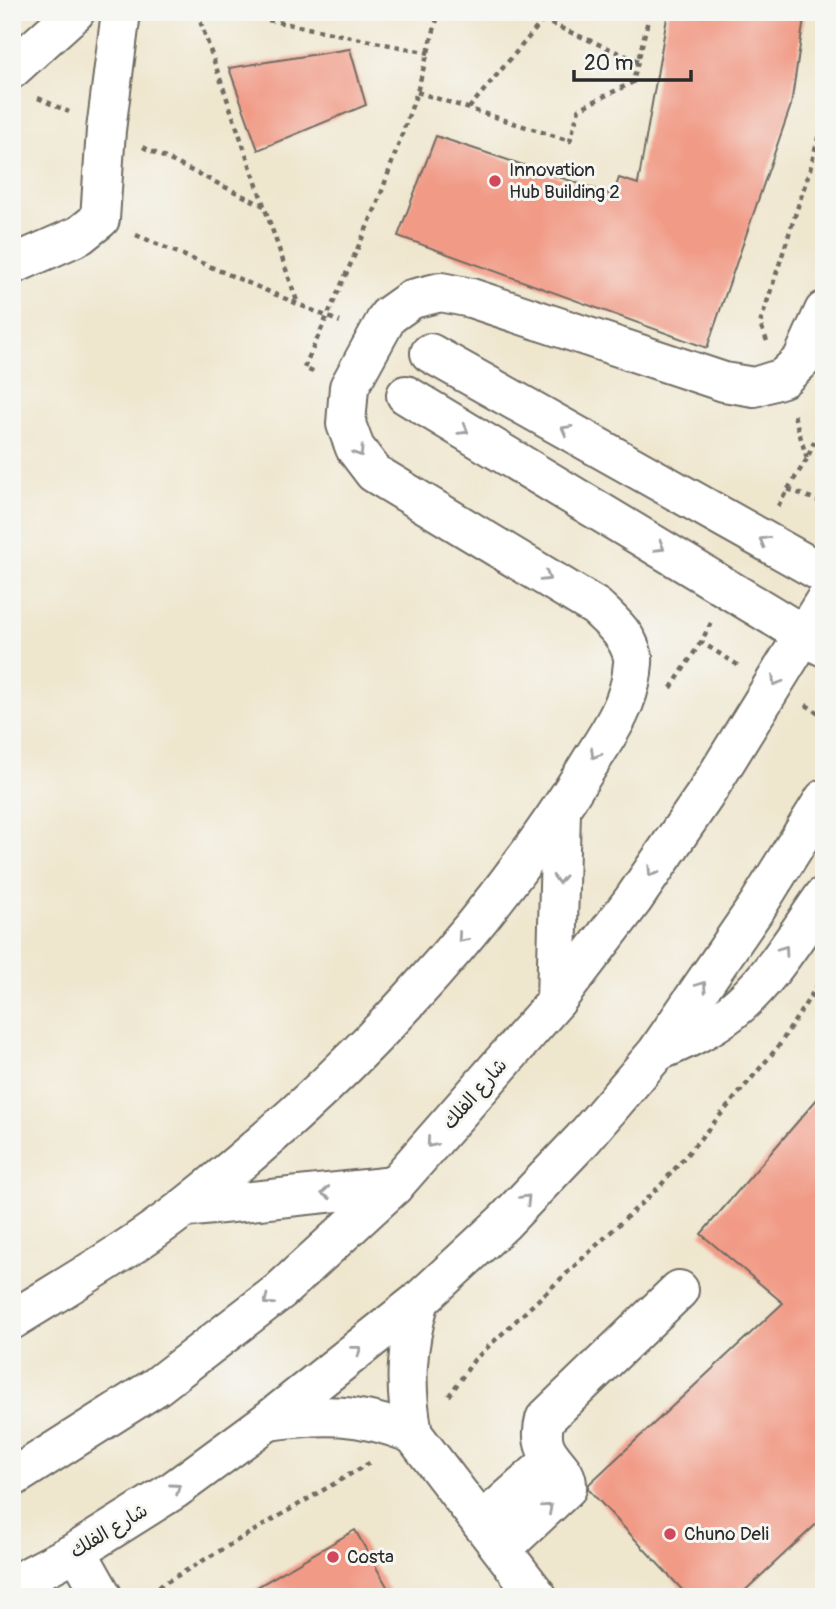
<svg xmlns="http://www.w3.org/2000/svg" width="836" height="1609" viewBox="0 0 836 1609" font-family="Pangolin,'Playpen Sans Arabic',sans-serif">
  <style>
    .building { fill: #f19b87 }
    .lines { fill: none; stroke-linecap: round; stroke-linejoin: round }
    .minor-casing { stroke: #706c64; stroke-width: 42 }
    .path { stroke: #706c64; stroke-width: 4.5; stroke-dasharray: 5 5; stroke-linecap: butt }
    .minor { stroke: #fff; stroke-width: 38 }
    .oneway { stroke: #a0a0a0 }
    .poi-dot { fill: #d1495b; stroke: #f6f6f2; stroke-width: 2.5 }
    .labels { text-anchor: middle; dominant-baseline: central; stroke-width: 6; stroke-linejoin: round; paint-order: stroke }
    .poi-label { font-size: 19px; fill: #2b2b2b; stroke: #f6f6f2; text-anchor: start }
    .street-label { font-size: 19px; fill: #2b2b2b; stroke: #f6f6f2 }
  </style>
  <rect width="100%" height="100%" fill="#f6f6f2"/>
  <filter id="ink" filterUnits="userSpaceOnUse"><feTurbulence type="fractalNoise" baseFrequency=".0143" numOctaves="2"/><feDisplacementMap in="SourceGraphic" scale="14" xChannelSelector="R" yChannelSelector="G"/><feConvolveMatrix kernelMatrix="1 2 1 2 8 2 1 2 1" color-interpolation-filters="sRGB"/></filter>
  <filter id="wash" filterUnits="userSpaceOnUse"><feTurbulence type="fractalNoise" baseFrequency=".00686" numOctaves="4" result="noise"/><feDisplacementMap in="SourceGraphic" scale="28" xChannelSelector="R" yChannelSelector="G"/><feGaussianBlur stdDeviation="1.57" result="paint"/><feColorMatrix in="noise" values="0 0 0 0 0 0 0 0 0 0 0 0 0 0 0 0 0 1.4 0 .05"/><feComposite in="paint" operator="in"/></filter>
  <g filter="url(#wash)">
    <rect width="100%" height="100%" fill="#efe6ce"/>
    <g id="blocks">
      <g class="building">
        <path d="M668,12H805L791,105L707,348L398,236L436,136L613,195L619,178L638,184Z"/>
        <path d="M350,49L366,105L258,150L229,68Z"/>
        <path d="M824,1091V1517L738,1597H689L588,1489L589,1484L783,1303L701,1234Z"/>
        <path d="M355,1530L393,1597H240Z"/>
      </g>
    </g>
  </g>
  <g filter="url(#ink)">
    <use href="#blocks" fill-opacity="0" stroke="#706c64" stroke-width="2"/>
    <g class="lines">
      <g class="minor-casing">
        <g id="minor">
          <path d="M12,69L75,12"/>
          <path d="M12,265L80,235L100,219L106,130L121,12"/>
          <path d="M430,353L824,574"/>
          <path d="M406,395L824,647"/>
          <path d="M556,1001L561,811"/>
          <path d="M659,1051C685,1040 709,1029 731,1012C769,982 796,935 824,896"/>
          <path d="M184,1208L394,1186"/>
          <path d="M420,1300C406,1348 404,1384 413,1434L538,1597"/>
          <path d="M12,1320C70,1284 131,1249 185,1207C343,1083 488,930 593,758C610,731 628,705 632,673C632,668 634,661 633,657C628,635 611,621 596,607L374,473L355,448L346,424L349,387L388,316L412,299L441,292L471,298L724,382L754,387L783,378L802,360L824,311"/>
          <path d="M268,1421C325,1413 358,1413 413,1434"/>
          <path d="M12,1478L157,1386L280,1291L394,1186L556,1001L633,900L705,795L824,602"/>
          <path d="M481,1523L552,1460"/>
          <path d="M502,1549L567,1488C569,1462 534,1460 545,1419L679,1290"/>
          <path d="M77,1551L103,1597"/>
          <path d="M12,1585L77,1551L174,1490L268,1421L420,1300L504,1222L583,1139L657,1052L758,905L824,799"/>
        </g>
      </g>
      <g class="path">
        <path d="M197,12L298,304"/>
        <path d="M229,12L429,53"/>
        <path d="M523,12L638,61"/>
        <path d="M417,92L570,141L579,109L633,82L650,12"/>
        <path d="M38,98L69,112"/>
        <path d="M469,108L550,12"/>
        <path d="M143,147L264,206"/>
        <path d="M136,235L340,322"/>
        <path d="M767,341L760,324L810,169L824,115"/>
        <path d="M313,372L304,368L377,205L417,92L439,12"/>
        <path d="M794,415L807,459"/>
        <path d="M788,489L807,459L824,418"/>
        <path d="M778,506L788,489L824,503"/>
        <path d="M711,623L701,642L741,667"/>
        <path d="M671,688L701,642"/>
        <path d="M806,705L824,716"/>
        <path d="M449,1396L474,1360L661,1185L778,1047L824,975"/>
        <path d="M141,1597L371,1462"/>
      </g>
      <use href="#minor" class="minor"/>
    </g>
    <defs><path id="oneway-chevron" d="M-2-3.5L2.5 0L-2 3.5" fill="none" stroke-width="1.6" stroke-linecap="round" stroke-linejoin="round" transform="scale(1.75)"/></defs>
    <g class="oneway">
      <use href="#oneway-chevron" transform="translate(464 430) rotate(31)"/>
      <use href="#oneway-chevron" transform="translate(566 430) rotate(-151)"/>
      <use href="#oneway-chevron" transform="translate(359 452) rotate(57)"/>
      <use href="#oneway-chevron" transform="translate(764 541) rotate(-151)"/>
      <use href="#oneway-chevron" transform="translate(660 547) rotate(31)"/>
      <use href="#oneway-chevron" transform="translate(546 577) rotate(31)"/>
      <use href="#oneway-chevron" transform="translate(776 681) rotate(122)"/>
      <use href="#oneway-chevron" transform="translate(595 754) rotate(121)"/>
      <use href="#oneway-chevron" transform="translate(652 872) rotate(124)"/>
      <use href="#oneway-chevron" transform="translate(559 879) rotate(92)"/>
      <use href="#oneway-chevron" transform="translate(462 938) rotate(131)"/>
      <use href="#oneway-chevron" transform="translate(784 950) rotate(-54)"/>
      <use href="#oneway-chevron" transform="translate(702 986) rotate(-55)"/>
      <use href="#oneway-chevron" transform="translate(431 1143) rotate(131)"/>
      <use href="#oneway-chevron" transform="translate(326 1193) rotate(174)"/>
      <use href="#oneway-chevron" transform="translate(526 1199) rotate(-46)"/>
      <use href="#oneway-chevron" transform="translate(268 1301) rotate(142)"/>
      <use href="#oneway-chevron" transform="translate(357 1350) rotate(-38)"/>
      <use href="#oneway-chevron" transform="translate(176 1488) rotate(-35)"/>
      <use href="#oneway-chevron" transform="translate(548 1508) rotate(-42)"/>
    </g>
  </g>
  <g class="poi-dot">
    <circle cx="495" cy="181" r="7"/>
    <circle cx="670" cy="1534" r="7"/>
    <circle cx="333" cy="1557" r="7"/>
  </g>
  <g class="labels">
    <g class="poi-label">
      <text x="509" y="170">Innovation<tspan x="509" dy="22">Hub Building 2</tspan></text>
      <text x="684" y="1534">Chuno Deli</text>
      <text x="347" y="1557">Costa</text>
    </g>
    <g class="street-label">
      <text transform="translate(475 1094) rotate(-49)">شارع الفلك</text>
      <text transform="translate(109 1531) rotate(-31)">شارع الفلك</text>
    </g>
  </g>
  <rect width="836" height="1609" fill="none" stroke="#f6f6f2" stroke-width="42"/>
  <path d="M574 70v10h117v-10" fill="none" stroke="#2b2b2b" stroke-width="3.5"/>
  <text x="584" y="70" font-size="21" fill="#2b2b2b" stroke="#f6f6f2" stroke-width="5" paint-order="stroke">20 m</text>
</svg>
